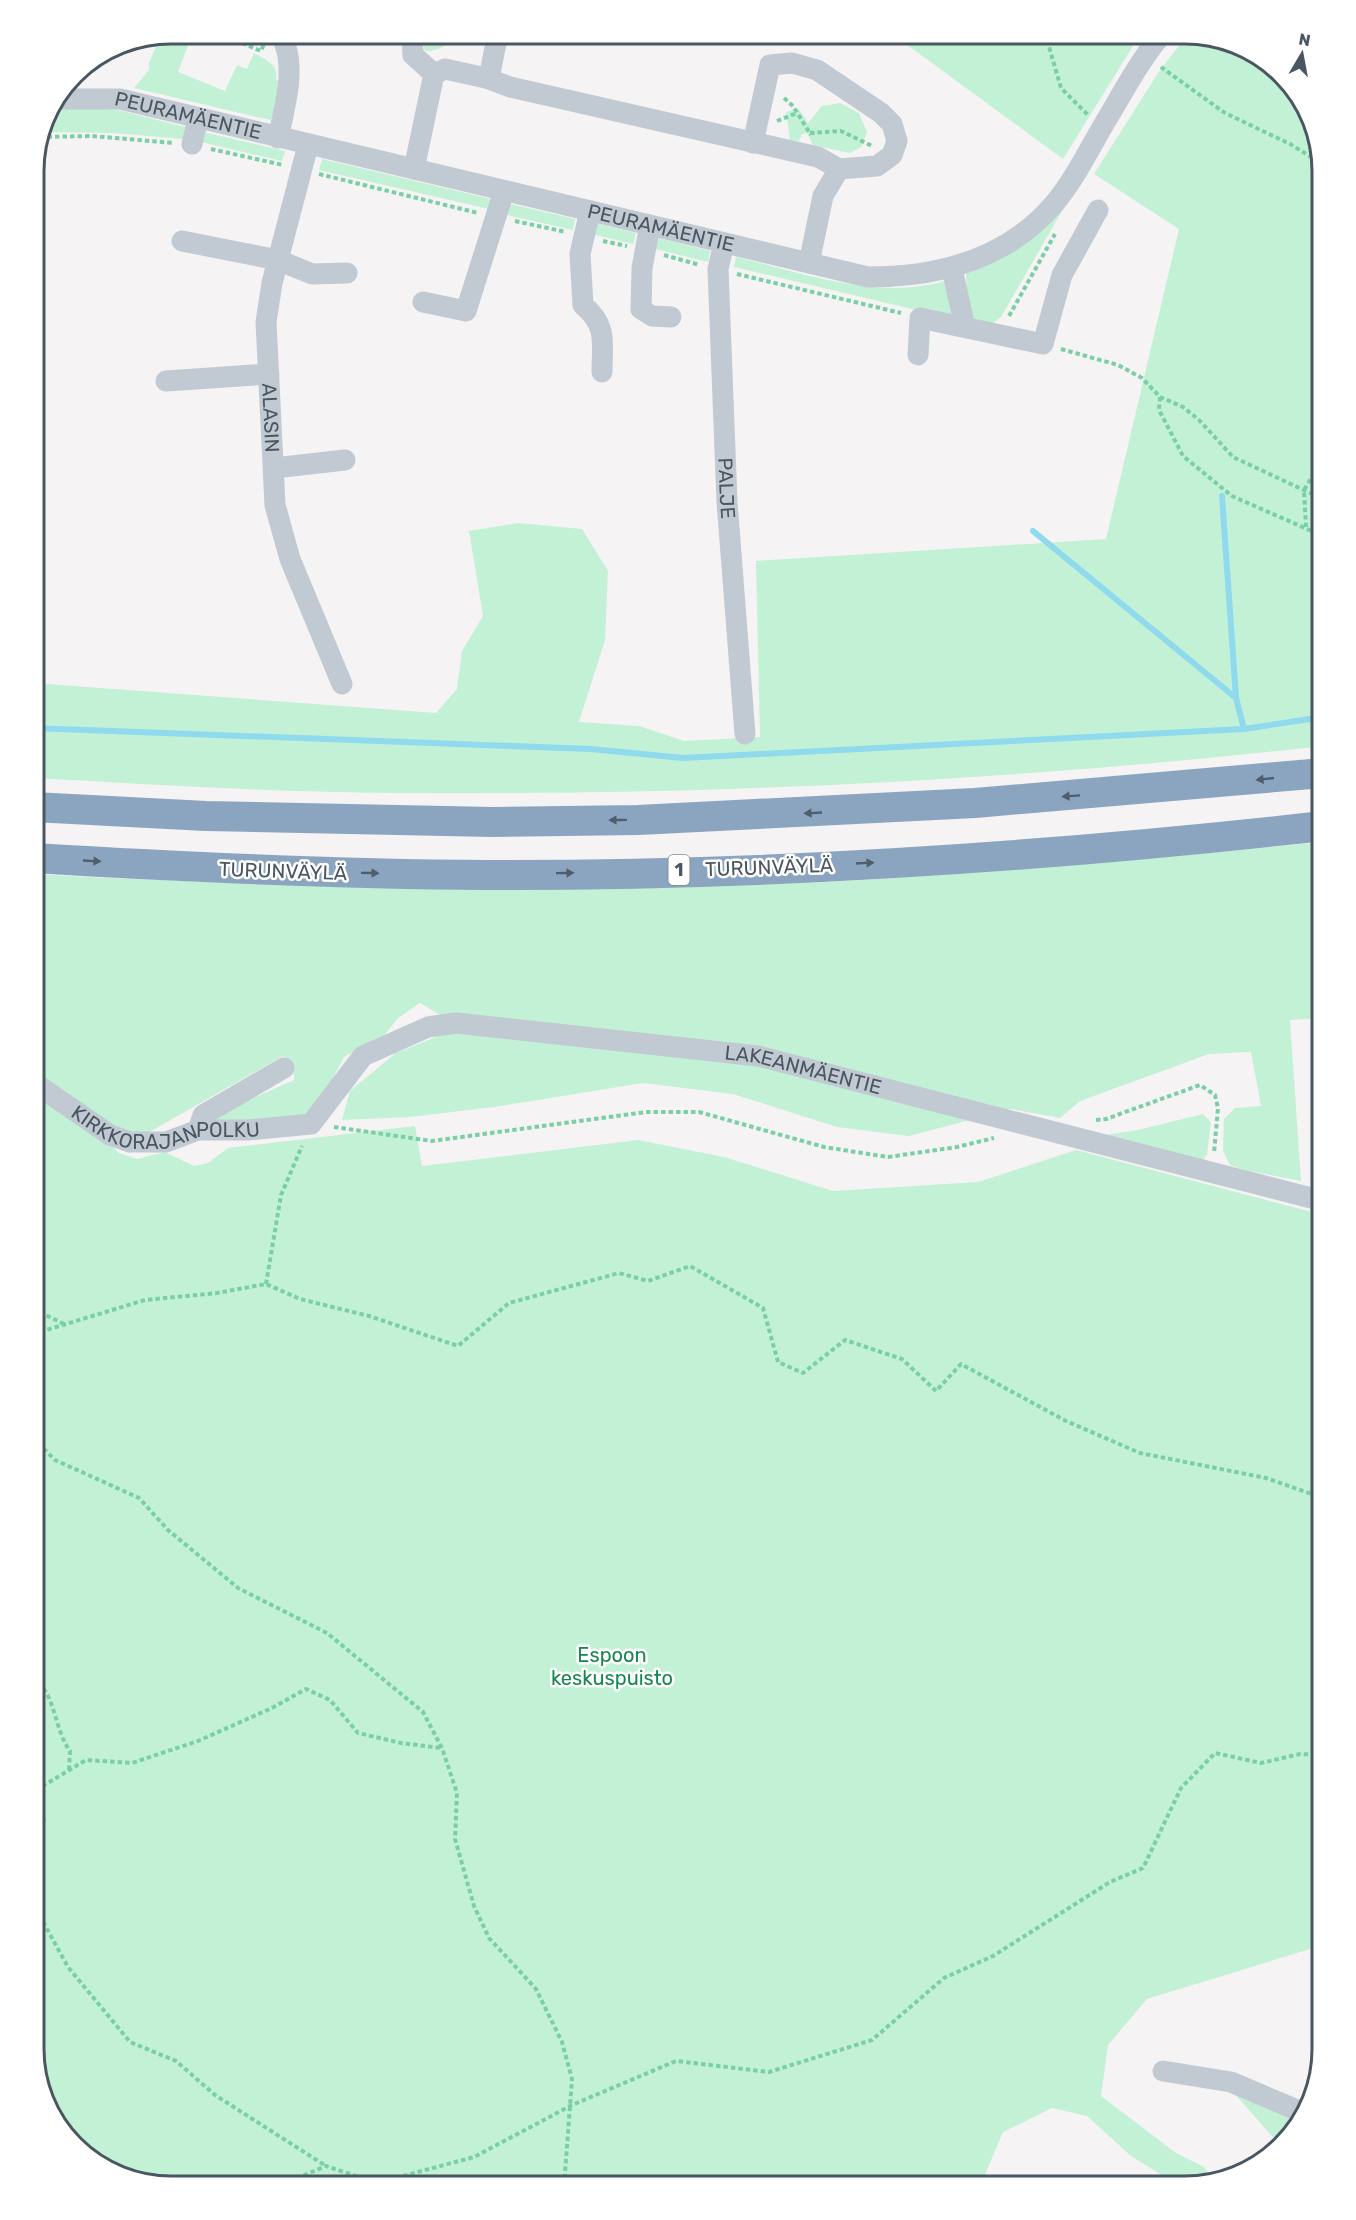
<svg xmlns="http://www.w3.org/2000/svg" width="1356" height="2220" viewBox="0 0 1356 2220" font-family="Rubik,sans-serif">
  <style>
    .green { fill: #c3f1d5 }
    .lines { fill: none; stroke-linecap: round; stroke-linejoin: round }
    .stream { stroke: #90daee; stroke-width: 6 }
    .path { stroke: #7ad0a6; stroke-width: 4; stroke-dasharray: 4.5 3; stroke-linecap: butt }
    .minor { stroke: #c1cad2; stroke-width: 21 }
    .highway { stroke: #8ba5c1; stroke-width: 30 }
    .oneway { fill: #505e6b }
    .labels { text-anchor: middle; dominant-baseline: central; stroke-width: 5; stroke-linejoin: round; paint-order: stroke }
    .shield { fill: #fff; stroke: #808990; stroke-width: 1.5 }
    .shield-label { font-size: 18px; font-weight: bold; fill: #4a5661 }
    .street-label { font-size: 20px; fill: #4a5661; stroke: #fff }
    .park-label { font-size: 20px; fill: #17864f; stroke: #fff }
    .rim { fill: none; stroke: #4a5661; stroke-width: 3 }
  </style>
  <rect width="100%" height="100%" fill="#f5f3f3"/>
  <g class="green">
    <path d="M170,33H185L182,40L189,43L178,72L225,91L237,65L247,69L254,53C266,60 279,64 276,80L280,82L273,117L270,120L134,88L149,70V63L161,35Z"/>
    <path d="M420,33H481L479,38C470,42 464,39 454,42C443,45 438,52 425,51Z"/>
    <path d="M891,33H1141L1063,159Z"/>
    <path d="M1189,33L1262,56L1309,109L1323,170V746C1022,780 719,795 416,793C288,793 161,785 33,778V683L436,713L457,689L462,651L483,616L469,531L518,523L582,529L608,571L605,640L579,722L639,726L684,741L760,737L756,561L1106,539L1179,229L1094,174L1160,70Z"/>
    <path d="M840,103L859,113L867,132L861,147L850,153L813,145L807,133L802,134L799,141L790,140L786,112L799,109L808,123L822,106Z"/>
    <path d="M66,106L118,110L185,127L183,139L113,133L41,132L49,107Z"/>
    <path d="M203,132L285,151L282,161L201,142Z"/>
    <path d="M322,159L491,199L489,209L319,170Z"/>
    <path d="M506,203L575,219L573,230L503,214Z"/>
    <path d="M1060,210L1062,211L1001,317L993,323L975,321L967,298L966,273L1016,250Z"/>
    <path d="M594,223L636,233L633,244L591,234Z"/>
    <path d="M655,237L710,251L708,262L652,248Z"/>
    <path d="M736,257C803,273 877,301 945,281L952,313L946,317L734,267Z"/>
    <path d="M1323,842V1018L1290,1020L1301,1181L1245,1170L1230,1165L1223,1151L1224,1119L1235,1108L1261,1106L1251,1052L1209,1054L1080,1101L1060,1118L1011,1109L909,1136L837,1127L733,1094L643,1083L494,1107L410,1117L342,1120L350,1091L396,1053L461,1027L420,1003L398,1018L383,1037L344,1057L322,1099L299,1120L213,1123L217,1114L294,1080L293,1063L283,1056L144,1135L121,1133L33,1075V874C249,886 466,891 682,885C732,884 782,884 831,882C996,872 1159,858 1323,842Z"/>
    <path d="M33,1087L105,1139L119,1153L137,1159L165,1152L194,1166L208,1163L228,1148L415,1126L422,1166L638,1140L724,1157L833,1191L978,1182L1076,1150L1323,1215V1945L1147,1999L1108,2045L1101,2096L1176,2153L1204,2167L1212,2181L1181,2187L1131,2156L1087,2116L1052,2108L1003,2132L984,2177L986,2187H162L94,2164L47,2111L33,2050Z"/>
    <path d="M1203,1114L1211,1122L1207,1155L1200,1162L1099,1136L1138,1130Z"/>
    <path d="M1233,2092L1303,2117L1300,2126L1279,2144Z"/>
  </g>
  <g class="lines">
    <g class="stream">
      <path d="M1222,496L1236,698L1244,729L1323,717"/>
      <path d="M1033,531L1236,698"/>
      <path d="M33,728L591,749L683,758L1244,729"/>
    </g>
    <g class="path">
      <path d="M1045,33L1061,88L1088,115"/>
      <path d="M242,43L261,51L264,44"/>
      <path d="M1161,67L1225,113L1290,144L1321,163"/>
      <path d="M784,98L793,106L811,135"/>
      <path d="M777,121L797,113"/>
      <path d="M810,133L841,131L872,146"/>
      <path d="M40,137L92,136L174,143"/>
      <path d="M211,149L283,165"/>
      <path d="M319,174L478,213"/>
      <path d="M515,221L566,232"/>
      <path d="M603,241L627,246"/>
      <path d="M664,255L700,265"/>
      <path d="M737,274L901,313"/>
      <path d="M1009,316L1055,234"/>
      <path d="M1061,349L1118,365L1142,378L1160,397L1183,407L1199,420L1233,457L1323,499"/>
      <path d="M1160,397L1159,410L1183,456L1232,496L1323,536"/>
      <path d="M1306,527L1304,490L1323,458"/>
      <path d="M1096,1120L1106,1119L1200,1085L1215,1095L1218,1108L1214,1153"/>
      <path d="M334,1127L432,1141L646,1112H699L824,1147L888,1157L957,1147L994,1138"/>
      <path d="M266,1284L281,1195L302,1146"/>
      <path d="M33,1309L64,1324"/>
      <path d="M33,1334L145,1300L217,1293L266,1284L300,1299L369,1316L458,1346L509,1303L619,1273L648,1281L690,1266L763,1308L778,1362L803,1373L845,1340L902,1359L936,1391L961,1364L1066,1421L1140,1453L1266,1478L1323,1498"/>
      <path d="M33,1438L55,1460L139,1498L168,1530L238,1588L327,1633L423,1712L442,1748L457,1793L455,1839L474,1906L489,1938L536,1989L562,2042L572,2079L564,2187"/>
      <path d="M33,1678C56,1693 54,1730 70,1751L69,1770"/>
      <path d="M35,1790L44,1817L35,1895L42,1920L68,1967L130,2042L176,2061L215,2095L326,2166"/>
      <path d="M36,1790L86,1760L132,1763L198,1741L272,1708L306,1689L330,1700L358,1733L401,1743L441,1748"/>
      <path d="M276,2187L326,2166L377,2183L474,2157L572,2105L676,2061L769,2072L872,2040L944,1978L993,1956L1110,1882L1143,1868L1181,1788L1215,1753L1261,1763L1300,1754L1323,1755"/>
    </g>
    <g class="minor">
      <path d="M412,33L413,55L434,74"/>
      <path d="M434,74L445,69L486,78L490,73L498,33"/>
      <path d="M486,78L510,87L818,157L839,169L823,196L809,263"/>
      <path id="s1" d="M55,99H120L868,277C938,277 1007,259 1054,204C1076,178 1092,143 1110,114C1126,87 1142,57 1163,33"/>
      <path d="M278,138C285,105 298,64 280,33"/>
      <path d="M753,143L770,65L792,63L817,70L881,113L892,124L897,141L892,155L877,166L839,169"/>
      <path d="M192,144L198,118"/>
      <path id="s2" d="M308,145L272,283L266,322L275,505L290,559L342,684"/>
      <path d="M414,169L434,74"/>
      <path d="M590,211L580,254L583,305C608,326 602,343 602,372"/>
      <path d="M650,225L642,268L641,309L652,316L671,317"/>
      <path d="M182,241L278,260L312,274L347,273"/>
      <path id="s3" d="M724,243L718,269L727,502L745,734"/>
      <path d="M952,269L965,327"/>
      <path d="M423,302L466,311L504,191"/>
      <path d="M918,355L920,318L1043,344L1062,275L1098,210"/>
      <path d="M166,381L269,374"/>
      <path d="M274,468L345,460"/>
      <path id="s4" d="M33,1082L110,1135L130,1142H166L198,1130H248L311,1124L363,1056L428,1027L456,1023L758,1056L1323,1201"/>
      <path d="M198,1130L203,1115L284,1068"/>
      <path d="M1163,2071L1231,2082L1304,2113"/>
    </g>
    <g class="highway">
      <path d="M33,807L206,816L492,822L638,820L975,803L1323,773"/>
      <path d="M33,858C184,867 336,874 487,875C766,876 1046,857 1323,826"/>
    </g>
  </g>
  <defs><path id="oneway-solid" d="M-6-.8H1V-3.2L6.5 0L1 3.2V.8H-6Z" transform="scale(1.5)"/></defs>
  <g class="oneway">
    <use href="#oneway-solid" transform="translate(1265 779) rotate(174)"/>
    <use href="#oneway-solid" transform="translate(1071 796) rotate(176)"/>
    <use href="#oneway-solid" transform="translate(813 813) rotate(177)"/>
    <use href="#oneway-solid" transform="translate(618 820) rotate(179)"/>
    <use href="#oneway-solid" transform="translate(92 861) rotate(3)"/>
    <use href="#oneway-solid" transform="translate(865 863) rotate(-3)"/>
    <use href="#oneway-solid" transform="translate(370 873) rotate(1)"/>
    <use href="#oneway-solid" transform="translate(565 873) rotate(-1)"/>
  </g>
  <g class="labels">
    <rect class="shield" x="668.5" y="855" width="21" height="30" rx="4.5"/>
    <g class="shield-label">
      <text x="679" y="870">1</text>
    </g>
    <g class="street-label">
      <text stroke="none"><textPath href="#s1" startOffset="135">PEURAMÄENTIE</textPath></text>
      <text stroke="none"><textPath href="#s1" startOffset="621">PEURAMÄENTIE</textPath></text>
      <text stroke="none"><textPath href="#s2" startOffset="278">ALASIN</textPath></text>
      <text stroke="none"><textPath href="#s3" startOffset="246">PALJE</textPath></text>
      <text transform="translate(769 867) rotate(-2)">TURUNVÄYLÄ</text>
      <text transform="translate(283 871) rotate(2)">TURUNVÄYLÄ</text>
      <text stroke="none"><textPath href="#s4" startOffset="834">LAKEANMÄENTIE</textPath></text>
      <text stroke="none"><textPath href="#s4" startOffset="148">KIRKKORAJANPOLKU</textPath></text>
    </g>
    <g class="park-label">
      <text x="612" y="1655">Espoon<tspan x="612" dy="23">keskuspuisto</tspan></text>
    </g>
  </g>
  <path d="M0 0H1356V2220H0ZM171 44H1185A127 127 0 0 1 1312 171V2049A127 127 0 0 1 1185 2176H171A127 127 0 0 1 44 2049V171A127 127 0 0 1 171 44Z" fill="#fff" fill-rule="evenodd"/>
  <path class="rim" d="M171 44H1185A127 127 0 0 1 1312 171V2049A127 127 0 0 1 1185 2176H171A127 127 0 0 1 44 2049V171A127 127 0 0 1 171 44Z"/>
  <g transform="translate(1302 54) rotate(10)" stroke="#ffffff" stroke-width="4.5" paint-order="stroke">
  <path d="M0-4.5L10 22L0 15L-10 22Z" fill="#4a5661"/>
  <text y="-9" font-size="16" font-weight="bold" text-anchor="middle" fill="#4a5661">N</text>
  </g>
</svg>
